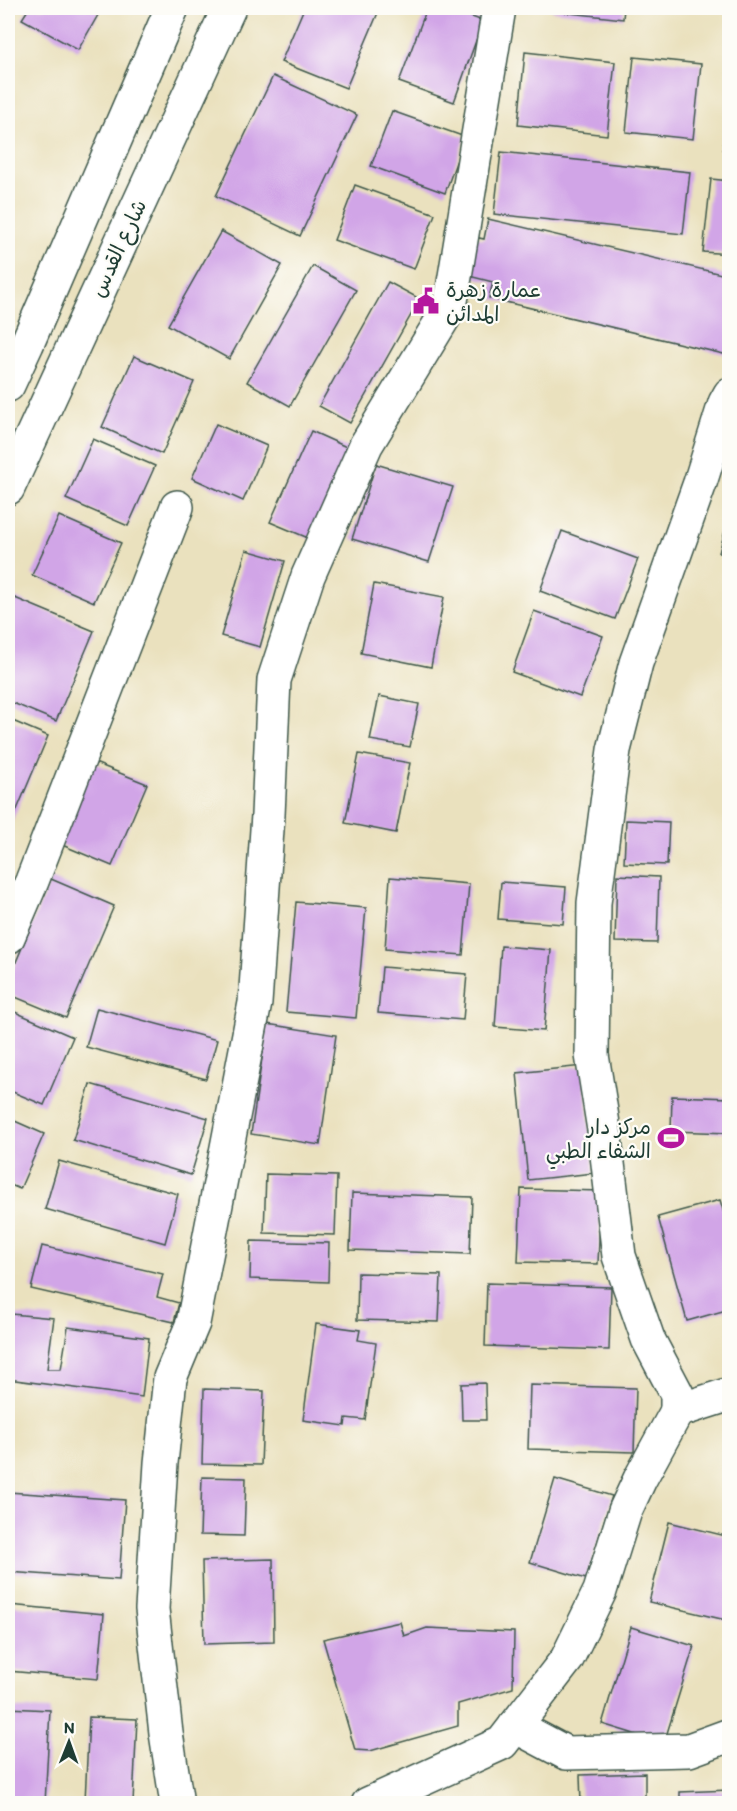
<svg xmlns="http://www.w3.org/2000/svg" width="737" height="1811" viewBox="0 0 737 1811" font-family="Itim,'Playpen Sans Arabic',sans-serif">
  <style>
    .building { fill: #d1a5e7 }
    .lines { fill: none; stroke-linecap: round; stroke-linejoin: round }
    .minor-casing { stroke: #3d5649; stroke-width: 36 }
    .major-casing { stroke: #3d5649; stroke-width: 36 }
    .minor { stroke: #fff; stroke-width: 33 }
    .major { stroke: #fff; stroke-width: 33 }
    .labels { text-anchor: middle; dominant-baseline: central; stroke-width: 4.5; stroke-linejoin: round; paint-order: stroke }
    .street-label { font-size: 21px; fill: #1f3d34; stroke: #fdfcf7 }
    .poi-label { font-size: 21px; fill: #1f3d34; stroke: #fdfcf7; text-anchor: start }
  </style>
  <rect width="100%" height="100%" fill="#fdfcf7"/>
  <filter id="ink" filterUnits="userSpaceOnUse"><feTurbulence type="fractalNoise" baseFrequency=".0167" numOctaves="2"/><feDisplacementMap in="SourceGraphic" scale="12" xChannelSelector="R" yChannelSelector="G"/><feConvolveMatrix kernelMatrix="1 2 1 2 8 2 1 2 1" color-interpolation-filters="sRGB"/></filter>
  <filter id="wash" filterUnits="userSpaceOnUse"><feTurbulence type="fractalNoise" baseFrequency=".008" numOctaves="4" result="noise"/><feDisplacementMap in="SourceGraphic" scale="24" xChannelSelector="R" yChannelSelector="G"/><feGaussianBlur stdDeviation="1.35" result="paint"/><feColorMatrix in="noise" values="0 0 0 0 0 0 0 0 0 0 0 0 0 0 0 0 0 1.4 0 .05"/><feComposite in="paint" operator="in"/></filter>
  <g filter="url(#wash)">
    <rect width="100%" height="100%" fill="#eae1be"/>
    <g id="blocks">
      <g class="building">
        <path d="M29,8H102L78,50L22,19Z"/>
        <path d="M304,8H380L346,88L281,62Z"/>
        <path d="M427,8H447L483,21L454,102L399,82Z"/>
        <path d="M552,8H624L623,19L552,11Z"/>
        <path d="M525,52L615,62L607,135L518,125Z"/>
        <path d="M634,57L701,64L693,139L626,132Z"/>
        <path d="M273,76L357,115L300,236L216,196Z"/>
        <path d="M728,100H730V150L723,149Z"/>
        <path d="M392,111L465,137L445,193L371,166Z"/>
        <path d="M501,152L690,172L683,234L494,214Z"/>
        <path d="M711,179L730,181V254L703,252Z"/>
        <path d="M355,185L435,214L414,269L334,240Z"/>
        <path d="M488,219L730,276V347L728,355L489,298L493,282L457,273L465,235L484,239Z"/>
        <path d="M221,231L282,265L229,359L168,325Z"/>
        <path d="M313,266L356,290L290,406L247,382Z"/>
        <path d="M388,282L420,299L350,423L319,406Z"/>
        <path d="M134,356L194,382L162,454L102,427Z"/>
        <path d="M216,424L267,446L243,501L192,478Z"/>
        <path d="M311,431L353,450L313,540L270,522Z"/>
        <path d="M93,439L155,466L128,526L66,499Z"/>
        <path d="M376,464L453,487L429,562L352,539Z"/>
        <path d="M59,516L121,543L94,602L32,575Z"/>
        <path d="M729,516H730V555L719,553Z"/>
        <path d="M562,531L638,559L615,619L540,591Z"/>
        <path d="M246,550L285,561L260,647L221,636Z"/>
        <path d="M374,584L444,597L431,667L361,653Z"/>
        <path d="M15,598L94,631L56,721L8,701V615Z"/>
        <path d="M534,611L603,636L580,697L512,672Z"/>
        <path d="M379,696L419,704L410,747L370,740Z"/>
        <path d="M8,719L48,736L8,831Z"/>
        <path d="M359,754L410,763L396,833L345,823Z"/>
        <path d="M90,761L147,784L112,866L55,842Z"/>
        <path d="M626,820L669,822L667,865L624,863Z"/>
        <path d="M617,875L659,877L657,943L615,942Z"/>
        <path d="M390,877L469,884L463,955L385,949Z"/>
        <path d="M51,879L114,906L66,1018L8,994V981Z"/>
        <path d="M501,882L566,887L563,924L498,919Z"/>
        <path d="M296,902L366,908L356,1018L286,1012Z"/>
        <path d="M501,946L551,950L544,1031L495,1027Z"/>
        <path d="M382,967L467,974L463,1020L378,1013Z"/>
        <path d="M97,1008L217,1040L206,1079L86,1047Z"/>
        <path d="M8,1009L73,1037L44,1105L8,1090Z"/>
        <path d="M267,1024L336,1035L320,1145L251,1134Z"/>
        <path d="M583,1066L594,1173L528,1180L517,1073Z"/>
        <path d="M90,1084L208,1118L191,1175L73,1140Z"/>
        <path d="M672,1096L730,1098V1133L671,1131Z"/>
        <path d="M8,1118L44,1134L20,1189L8,1184Z"/>
        <path d="M59,1161L178,1194L165,1243L45,1209Z"/>
        <path d="M266,1174L337,1176L335,1235L264,1233Z"/>
        <path d="M521,1189L601,1191L598,1264L518,1262Z"/>
        <path d="M352,1193L472,1197L470,1254L350,1250Z"/>
        <path d="M720,1200L730,1233V1309L687,1321L658,1217Z"/>
        <path d="M251,1241L329,1243L328,1282L250,1279Z"/>
        <path d="M42,1246L163,1274L157,1297L179,1303L174,1322L31,1289Z"/>
        <path d="M358,1273L441,1275L439,1322L357,1320Z"/>
        <path d="M487,1283L611,1287L609,1350L485,1346Z"/>
        <path d="M11,1314L54,1318L47,1369H61L68,1327L149,1338L142,1397L8,1379V1340Z"/>
        <path d="M316,1324L360,1330L358,1340L376,1343L365,1420L346,1418L345,1426L303,1420Z"/>
        <path d="M485,1383L486,1420H462L461,1384Z"/>
        <path d="M530,1385L636,1388L634,1452L528,1449Z"/>
        <path d="M204,1389L264,1391L261,1465L202,1464Z"/>
        <path d="M202,1477L246,1478L244,1536L200,1535Z"/>
        <path d="M555,1479L612,1496L586,1579L530,1562Z"/>
        <path d="M8,1492L125,1500L119,1580L8,1572Z"/>
        <path d="M669,1522L730,1537V1621L649,1602Z"/>
        <path d="M273,1559L274,1642L204,1644L202,1561Z"/>
        <path d="M9,1605L104,1614L98,1679L8,1671Z"/>
        <path d="M400,1622L404,1636L427,1628L514,1632L513,1688L458,1704V1726L370,1751L355,1750L323,1639Z"/>
        <path d="M631,1627L694,1646L664,1743L602,1724Z"/>
        <path d="M8,1708L50,1710L45,1804H8Z"/>
        <path d="M89,1717L137,1719L133,1803L85,1801Z"/>
        <path d="M645,1773V1804H581L580,1775Z"/>
        <path d="M730,1790V1804H680V1792Z"/>
      </g>
    </g>
  </g>
  <g filter="url(#ink)">
    <use href="#blocks" fill-opacity="0" stroke="#3d5649" stroke-width="1.5"/>
    <g class="lines">
      <g class="minor-casing">
        <g id="minor">
          <path d="M8,937L32,881L177,507"/>
          <path d="M677,1411V1394L648,1339L619,1256L604,1130L592,1055L594,903L614,750L636,663L700,483L725,403L730,394"/>
          <path d="M515,1726L566,1753L689,1750L730,1735"/>
          <path d="M177,1804L166,1733L152,1609L161,1463L170,1378L193,1323L255,1003L268,815L274,680L308,576L366,445L450,307L499,8"/>
          <path d="M368,1804L502,1743L567,1659L600,1591L625,1511L640,1479L677,1411L730,1394"/>
        </g>
      </g>
      <g class="major-casing">
        <g id="major">
          <path d="M8,385L27,344L172,8"/>
          <path d="M8,488L229,8"/>
        </g>
      </g>
      <use href="#minor" class="minor"/>
      <use href="#major" class="major"/>
    </g>
  </g>
  <defs>
    <g id="civic-bare" transform="scale(2.07)"><path d="M-.6-6.5H3V-4.5H.6V-3L4-1V1h2V6H-6V1h2V-1L-.6-3ZM-1.2 2.5V6h2.4V2.5Z" fill="#b5179e" stroke="#fdfcf7" stroke-width="2.5" paint-order="stroke"/></g>
    <g id="stadium-bare" transform="scale(2.07)"><path d="M0-5a6.5 5 0 1 0 0 10a6.5 5 0 1 0 0-10ZM-3.5-1.8h7v3.6h-7Z" fill="#b5179e" stroke="#fdfcf7" stroke-width="2.5" paint-order="stroke"/></g>
  </defs>
  <g fill-rule="evenodd">
    <use href="#civic-bare" x="426" y="301"/>
    <use href="#stadium-bare" x="671" y="1138"/>
  </g>
  <g class="labels">
    <g class="street-label">
      <text transform="translate(118 248) rotate(-65)">شارع القدس</text>
    </g>
    <g class="poi-label">
      <text x="446" y="289">عمارة زهرة<tspan x="446" dy="24">المدائن</tspan></text>
      <text x="651" y="1126" text-anchor="end">مركز دار<tspan x="651" dy="24">الشفاء الطبي</tspan></text>
    </g>
  </g>
  <rect width="737" height="1811" fill="none" stroke="#fdfcf7" stroke-width="30"/>
  <g transform="translate(69 1742) rotate(1)" stroke="#fdfcf7" stroke-width="4.5" paint-order="stroke">
  <path d="M0-4.5L10 22L0 15L-10 22Z" fill="#1f3d34"/>
  <text y="-9" font-size="16" font-weight="bold" text-anchor="middle" fill="#1f3d34">N</text>
  </g>
</svg>
